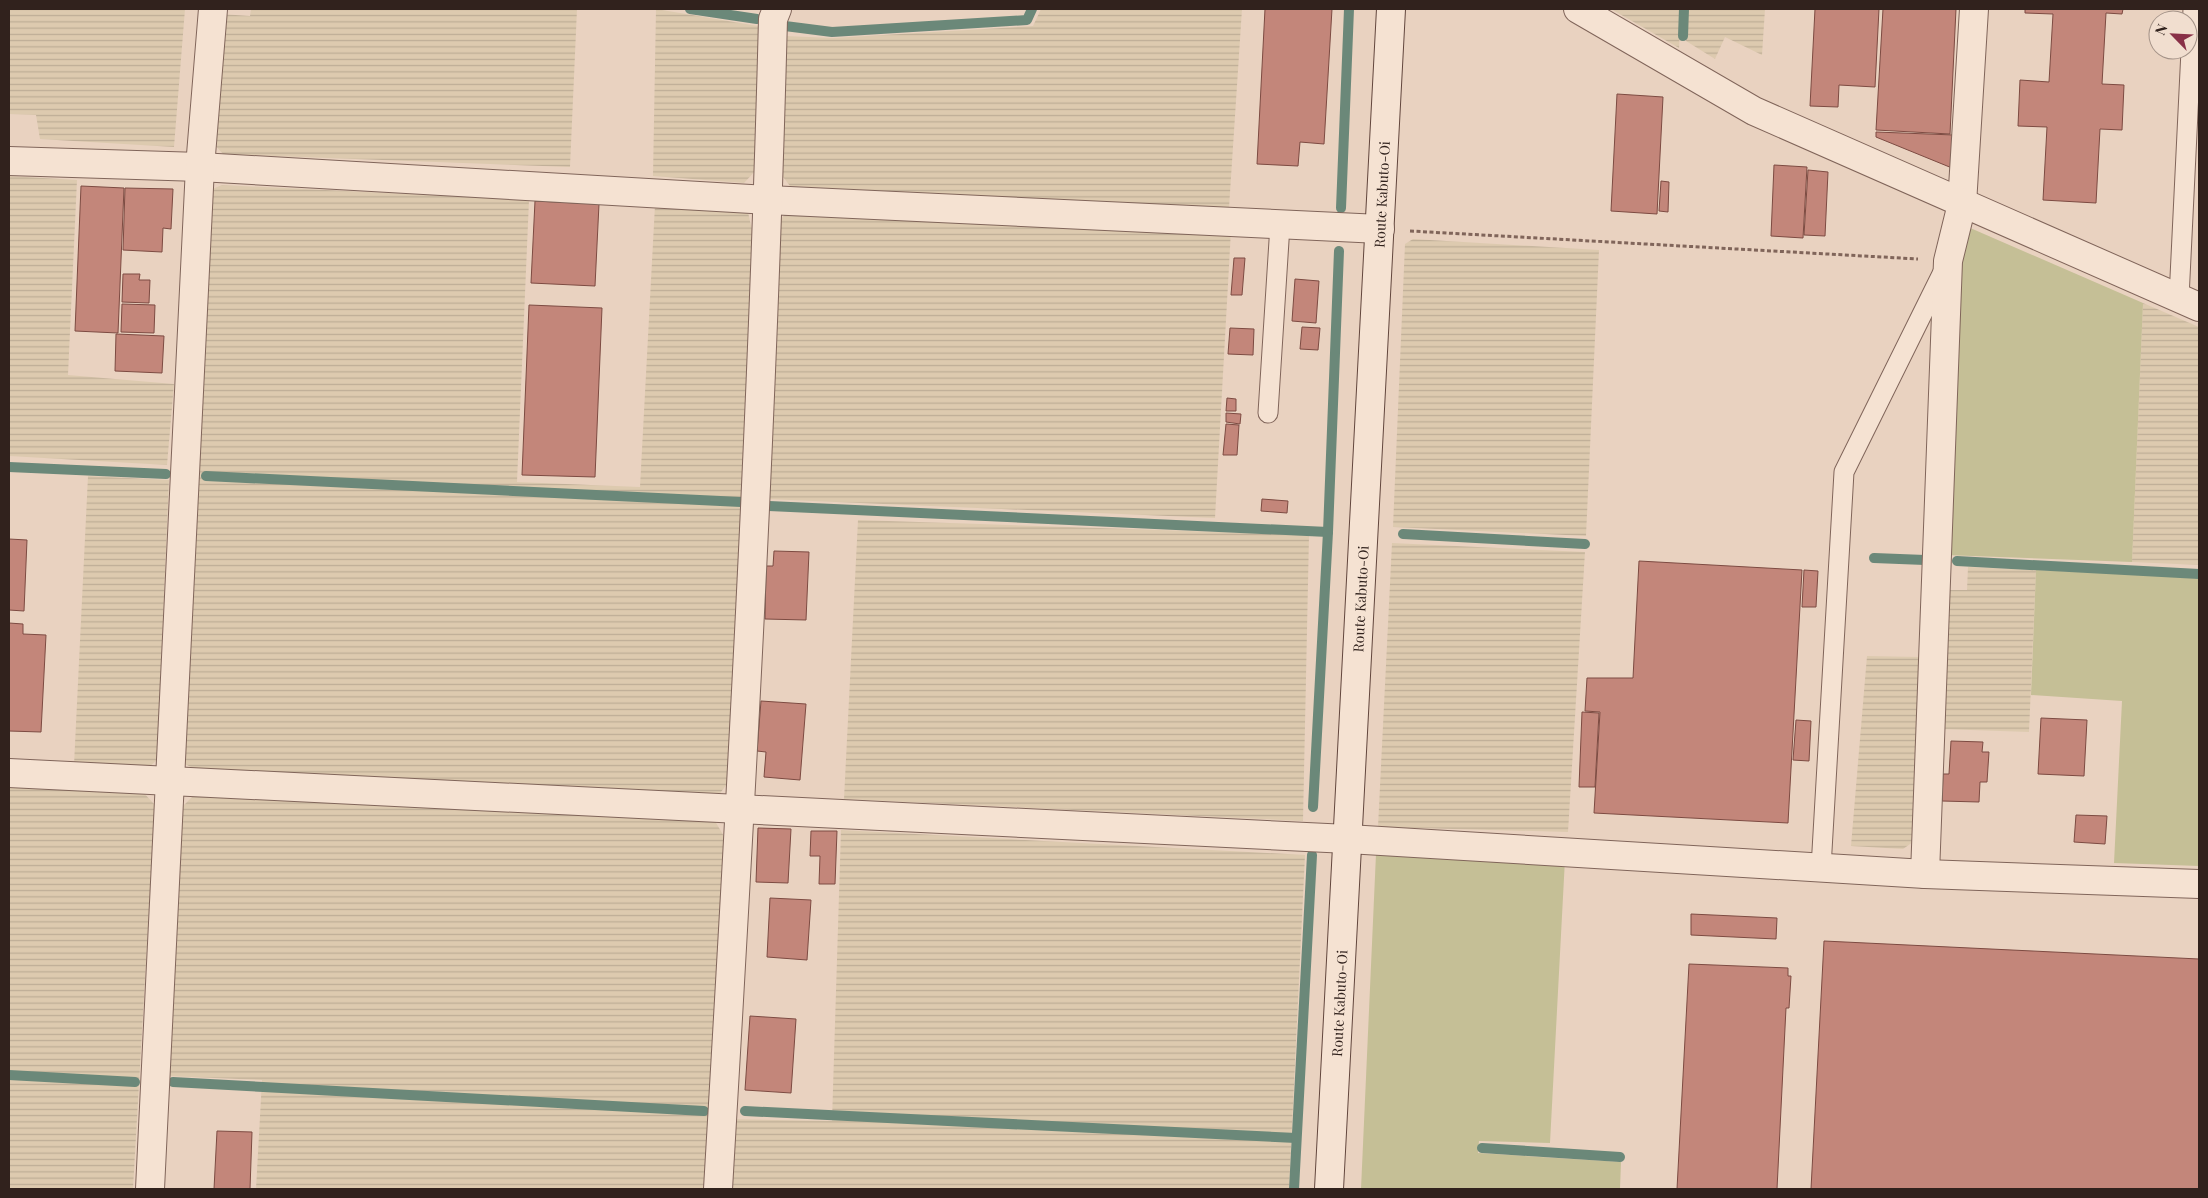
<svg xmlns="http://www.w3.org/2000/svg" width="2208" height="1198" viewBox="0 0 2208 1198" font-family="'Playfair Display',serif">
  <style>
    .farmland { fill: url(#farmland-rules) }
    .grass { fill: #c5bf96 }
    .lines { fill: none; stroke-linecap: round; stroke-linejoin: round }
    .stream { stroke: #6b8879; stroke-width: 10 }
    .building { fill: #c3867a; stroke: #7d4b42 }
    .service-casing { stroke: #80655a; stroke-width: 21 }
    .minor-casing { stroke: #80655a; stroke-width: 30 }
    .tertiary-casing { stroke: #80655a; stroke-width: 30 }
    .secondary-casing { stroke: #62463d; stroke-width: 30 }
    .path { stroke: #80655a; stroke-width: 3; stroke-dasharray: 4 2.5; stroke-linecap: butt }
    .service { stroke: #f5e2d2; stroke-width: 19 }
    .minor { stroke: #f5e2d2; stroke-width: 28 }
    .tertiary { stroke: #f5e2d2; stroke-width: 28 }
    .secondary { stroke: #f5e2d2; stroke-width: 28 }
    .labels { text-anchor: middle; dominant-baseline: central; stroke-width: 4; stroke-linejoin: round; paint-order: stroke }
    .street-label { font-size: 14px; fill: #31221d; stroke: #f1decf }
  </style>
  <defs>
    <pattern id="farmland-rules" width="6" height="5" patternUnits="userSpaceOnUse" patternTransform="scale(1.25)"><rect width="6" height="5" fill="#ddcaaf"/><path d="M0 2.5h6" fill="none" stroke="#bead96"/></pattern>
  </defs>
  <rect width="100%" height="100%" fill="#e9d2c0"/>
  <g class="farmland">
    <path d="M9,9H185L174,147L40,139L36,115L9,114Z"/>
    <path d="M251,9H577L570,167L223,154L212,142L221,14L250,16Z"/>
    <path d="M656,9L764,27L758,168L744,183L653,176Z"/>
    <path d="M1041,9H1242L1229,208L790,186L780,173L785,36L833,38L1033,26Z"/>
    <path d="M1611,9H1681L1679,48Z"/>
    <path d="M1688,9H1765L1762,55L1725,37L1715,59L1686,41Z"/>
    <path d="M9,176L77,180L68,375L174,384L167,465L9,456Z"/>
    <path d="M222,185L529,200L517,482L640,487L655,205L747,208L753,234L730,780L718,796L201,772L183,763L210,190Z"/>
    <path d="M787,212L1231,230L1215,518L766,499L775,226Z"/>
    <path d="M1413,239L1599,250L1586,536L1393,527L1405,244Z"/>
    <path d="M2143,303L2199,327V565L2132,562Z"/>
    <path d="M88,476L169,480L157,760L148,768L74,765Z"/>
    <path d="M858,520L1309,535L1303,821L844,799Z"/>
    <path d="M1392,543L1585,552L1568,832L1378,827Z"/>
    <path d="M1968,567L2036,570L2029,732L1941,729L1947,590H1967Z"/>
    <path d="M1867,656L1921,657L1913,842L1903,849L1851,846Z"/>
    <path d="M9,785L142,791L155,805L133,1189H9Z"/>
    <path d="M194,795L715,821L725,838L708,1189H256L262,1080L168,1076L180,809Z"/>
    <path d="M841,830L1305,855L1289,1189H726L730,1119L832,1121Z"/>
  </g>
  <g class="grass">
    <path d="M1968,227L2143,303L2132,562L1945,555L1959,246Z"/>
    <path d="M2036,570L2199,577V866L2114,863L2122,701L2031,695Z"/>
    <path d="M1376,854L1565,859L1550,1143L1479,1141L1478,1153L1621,1162L1620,1189H1361Z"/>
  </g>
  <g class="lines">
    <g class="stream">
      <path d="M690,9L757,19"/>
      <path d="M785,26L832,32L1027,20L1032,9"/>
      <path d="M1683,36L1684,9"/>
      <path d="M1341,208L1349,9"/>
      <path d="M9,467L166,474"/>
      <path d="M206,476L741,502"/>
      <path d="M769,506L1328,532"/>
      <path d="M1403,534L1585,544"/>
      <path d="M1874,558L1925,560"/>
      <path d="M1957,561L2199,574"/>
      <path d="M1313,807L1328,532L1339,251"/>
      <path d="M9,1075L135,1082"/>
      <path d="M173,1082L704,1111"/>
      <path d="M745,1111L1296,1138"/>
      <path d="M1482,1148L1620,1157"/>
      <path d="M1294,1189L1312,855"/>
    </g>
  </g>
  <g class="building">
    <path d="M1265,9H1332L1324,144L1300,142L1298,166L1257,164Z"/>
    <path d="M1815,9H1879L1875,87L1839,85L1838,107L1810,106Z"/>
    <path d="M1883,9H1956L1950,134L1876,130Z"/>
    <path d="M2025,9H2123L2122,14L2106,13L2102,84L2124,85L2122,130L2100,129L2096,203L2043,200L2047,127L2018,126L2020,80L2049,82L2053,14L2025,13Z"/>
    <path d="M1617,94L1663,97L1657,214L1611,211Z"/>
    <path d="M1876,132L1954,135L1952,168L1876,137Z"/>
    <path d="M1774,165L1807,167L1803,238L1771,236Z"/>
    <path d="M1808,170L1828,172L1825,236L1804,235Z"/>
    <path d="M1661,181L1669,182L1668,212L1659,211Z"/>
    <path d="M81,186L124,188L118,333L75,331Z"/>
    <path d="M125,188L173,189L171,229L163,228L162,252L123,250Z"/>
    <path d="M535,201L599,204L595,286L531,283Z"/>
    <path d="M1234,258H1245L1242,295H1231Z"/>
    <path d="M123,274H140L139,280H150L149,303L122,302Z"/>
    <path d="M1295,279L1319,281L1316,323L1292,321Z"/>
    <path d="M122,304L155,305L154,333L121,332Z"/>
    <path d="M529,305L602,308L595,477L522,475Z"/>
    <path d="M1302,327L1320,328L1318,350L1300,349Z"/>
    <path d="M1230,328L1254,329L1253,355L1228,354Z"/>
    <path d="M116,334L164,336L162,373L115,371Z"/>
    <path d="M1227,398L1236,399V411H1226Z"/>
    <path d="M1226,413L1241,414L1240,424L1226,422Z"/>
    <path d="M1226,424L1239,425L1237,455H1223Z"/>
    <path d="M1262,499L1288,501L1287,513L1261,511Z"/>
    <path d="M9,539L27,540L24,611L9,610Z"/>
    <path d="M774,551L809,552L806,620L765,619L766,566H773Z"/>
    <path d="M1639,561L1802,570L1788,823L1594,813L1600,712L1585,711L1587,678H1633Z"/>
    <path d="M1804,570L1818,571L1816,607H1802Z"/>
    <path d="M9,623L23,624V634L46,635L41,732L9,731Z"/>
    <path d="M761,701L806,704L800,780L764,777L766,752L757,751Z"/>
    <path d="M1582,712L1599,713L1595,787H1579Z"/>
    <path d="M2041,718L2087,720L2084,776L2038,774Z"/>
    <path d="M1796,720L1811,721L1809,761L1793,760Z"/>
    <path d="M1951,741L1983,742L1982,752H1989L1987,782H1980L1979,802L1942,801L1943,774H1949Z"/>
    <path d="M2076,815L2107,816L2105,844L2074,842Z"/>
    <path d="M758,828L791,829L788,883L756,882Z"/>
    <path d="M811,831H837L835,884H819L820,856H810Z"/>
    <path d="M770,898L811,900L807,960L767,957Z"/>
    <path d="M1691,914L1777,918L1776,939L1691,935Z"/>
    <path d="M1824,941L2199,959V1189H1811Z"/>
    <path d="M1689,964L1788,968V976H1791L1789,1008H1786L1777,1189H1677Z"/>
    <path d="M750,1016L796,1019L791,1093L745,1090Z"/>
    <path d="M217,1131L252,1132L250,1189H214Z"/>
  </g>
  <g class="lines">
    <g class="service-casing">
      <g id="service">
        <path d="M2179,298L2193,9"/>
        <path d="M1268,413L1280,225"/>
        <path d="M1821,868L1844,472L1944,270"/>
      </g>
    </g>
    <g class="minor-casing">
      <g id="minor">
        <path d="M9,161L200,167L768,200L1380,229"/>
        <path d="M9,773L1348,839L1925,874L2199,884"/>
        <path d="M1925,874L1948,261L1962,204L1974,9"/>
        <path d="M150,1189L200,167L213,9"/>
        <path d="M718,1189C741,800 763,410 773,19L777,9"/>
      </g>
    </g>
    <g class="tertiary-casing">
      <path id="tertiary" d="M1578,9L1754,111L2199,307"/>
    </g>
    <g class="secondary-casing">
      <g id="secondary">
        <path id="s1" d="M1329,1189L1391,9"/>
      </g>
    </g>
    <path class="path" d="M1410,231L1918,259"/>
    <use href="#service" class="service"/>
    <use href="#minor" class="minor"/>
    <use href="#tertiary" class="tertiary"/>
    <use href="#secondary" class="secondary"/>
  </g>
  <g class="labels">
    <g class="street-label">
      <text stroke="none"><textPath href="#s1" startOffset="996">Route Kabuto-Oi</textPath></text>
      <text stroke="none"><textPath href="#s1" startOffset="591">Route Kabuto-Oi</textPath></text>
      <text stroke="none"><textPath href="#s1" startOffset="186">Route Kabuto-Oi</textPath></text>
    </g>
  </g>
  <rect width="2208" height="1198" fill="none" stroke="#31221d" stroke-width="20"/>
  <g transform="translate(2173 35) rotate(294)"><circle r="24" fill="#f1decf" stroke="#a49388"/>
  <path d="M0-4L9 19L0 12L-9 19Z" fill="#893047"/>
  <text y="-8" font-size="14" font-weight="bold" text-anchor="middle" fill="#31221d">N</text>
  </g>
</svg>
